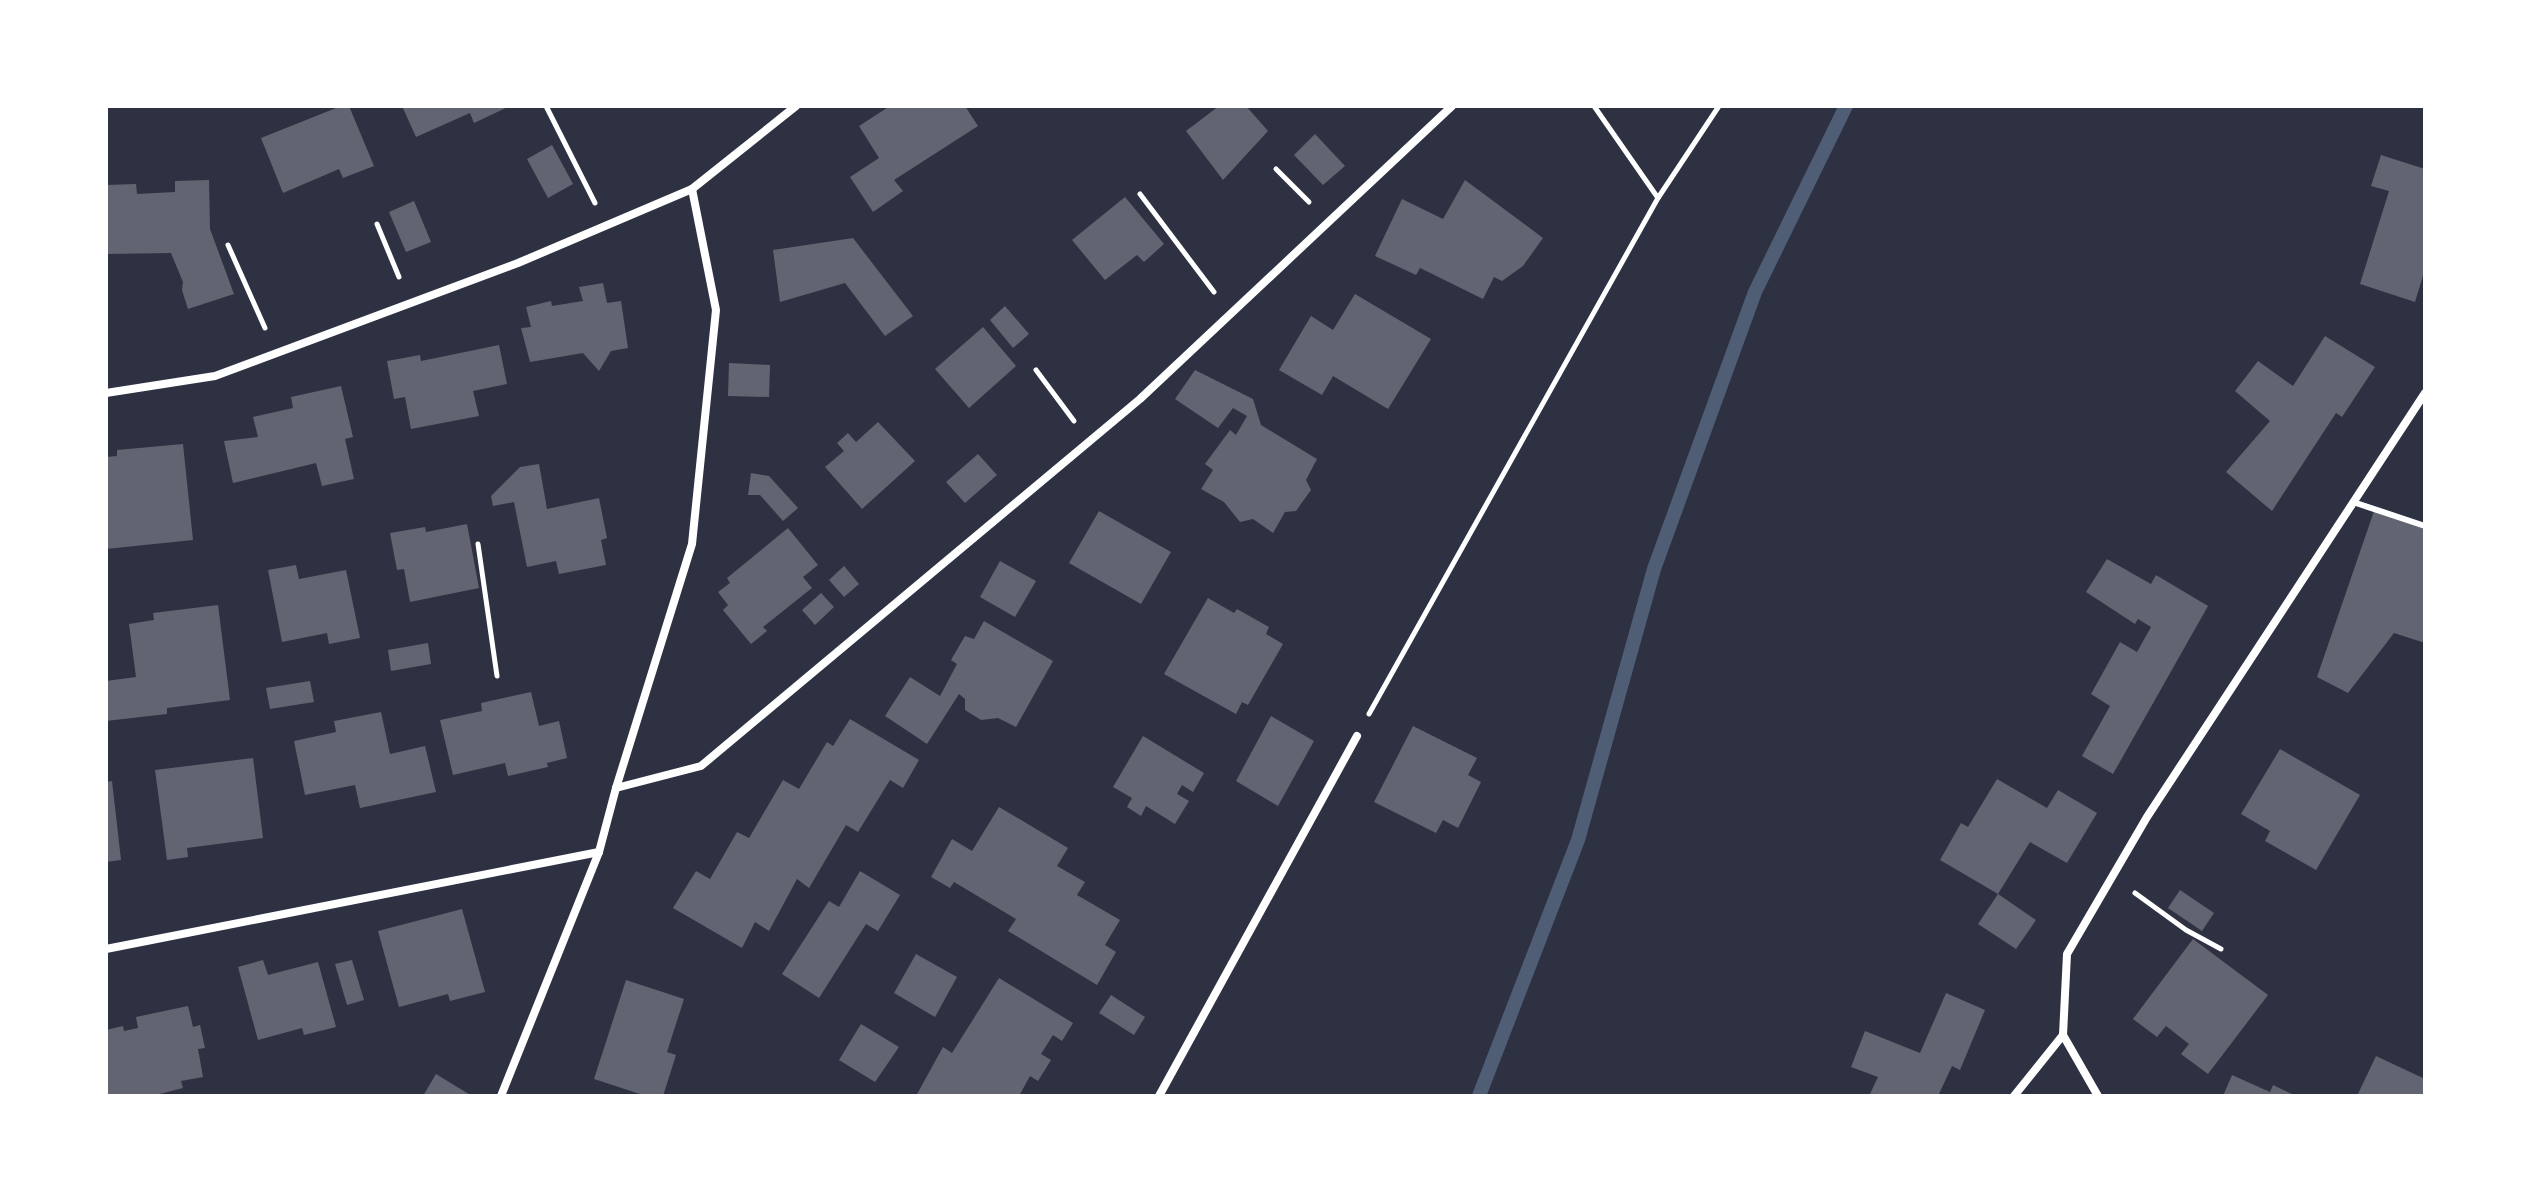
<svg xmlns="http://www.w3.org/2000/svg" width="2531" height="1202" viewBox="0 0 2531 1202" font-family="Overpass,sans-serif">
  <style>
    .lines { fill: none; stroke-linecap: round; stroke-linejoin: round }
    .stream { stroke: #4f5d75; stroke-width: 14 }
    .building { fill: #626471 }
    .path { stroke: #fff; stroke-width: 5 }
    .service { stroke: #fff; stroke-width: 6 }
    .minor { stroke: #fff; stroke-width: 8 }
  </style>
  <rect width="100%" height="100%" fill="#2d3142"/>
  <g class="lines">
    <path class="stream" d="M1479,1096L1578,840L1654,569L1755,292L1846,106"/>
  </g>
  <g class="building">
    <path d="M341,106H349L374,166L343,178L339,169L283,193L261,138Z"/>
    <path d="M402,106H510L474,123L470,113L416,137Z"/>
    <path d="M890,106H965L978,126L894,180L903,191L873,212L850,177L879,158L859,126Z"/>
    <path d="M1219,106H1246L1268,131L1223,180L1186,131Z"/>
    <path d="M1315,134L1345,166L1323,185L1294,155Z"/>
    <path d="M552,145L573,184L548,198L527,159Z"/>
    <path d="M2381,155L2425,169V269L2415,302L2360,284L2389,191L2371,186Z"/>
    <path d="M209,180L210,229L234,294L188,309L182,290L183,282L171,253L106,254V185L136,184L137,194L175,192V181Z"/>
    <path d="M1465,180L1543,238L1523,266L1502,281L1494,277L1483,299L1420,268L1416,275L1375,256L1402,199L1443,219Z"/>
    <path d="M1125,197L1164,244L1144,262L1137,255L1105,280L1072,240Z"/>
    <path d="M414,201L431,242L406,252L389,212Z"/>
    <path d="M853,238L913,316L885,336L845,283L780,302L773,250Z"/>
    <path d="M603,283L607,303L621,301L628,348L611,351L599,371L583,353L530,362L521,328L531,327L526,307L551,301L552,306L583,301L579,287Z"/>
    <path d="M1355,294L1431,339L1388,409L1333,376L1322,395L1279,370L1311,316L1333,330Z"/>
    <path d="M1005,306L1029,334L1013,348L990,320Z"/>
    <path d="M983,327L1016,366L969,408L935,369Z"/>
    <path d="M2325,336L2375,367L2342,417L2336,413L2272,511L2226,472L2270,421L2235,391L2258,361L2293,386Z"/>
    <path d="M499,345L507,384L473,391L479,416L411,429L405,397L394,399L387,361L420,355L421,361Z"/>
    <path d="M729,363L770,365L769,397L728,396Z"/>
    <path d="M1195,370L1253,399L1261,425L1317,459L1306,480L1311,490L1296,511L1285,512L1273,533L1253,519L1240,522L1224,502L1201,489L1213,470L1205,464L1230,430L1236,435L1247,416L1233,408L1218,428L1175,399Z"/>
    <path d="M341,386L353,437L345,439L354,479L322,486L316,463L233,483L224,441L258,437L253,417L293,408L291,397Z"/>
    <path d="M878,422L915,461L862,509L825,467L844,451L837,443L848,433L856,442Z"/>
    <path d="M183,444L193,540L106,549V457L117,456V450Z"/>
    <path d="M978,454L997,475L965,503L946,482Z"/>
    <path d="M539,464L547,509L599,498L607,538L601,540L606,565L559,574L556,561L527,567L514,502L493,506L491,496L520,467Z"/>
    <path d="M751,473L769,476L798,508L783,521L760,495H748Z"/>
    <path d="M1099,511L1171,552L1141,604L1069,563Z"/>
    <path d="M2374,511L2425,528V643L2394,633L2348,693L2317,677Z"/>
    <path d="M467,524L479,588L410,602L404,569L397,570L390,533L425,527L426,532Z"/>
    <path d="M788,528L818,565L803,577L812,588L763,627L767,631L751,644L723,610L728,605L718,592L730,583L727,578Z"/>
    <path d="M2107,559L2151,584L2156,575L2208,606L2113,774L2082,756L2110,706L2091,694L2120,642L2137,652L2151,627L2138,619L2135,624L2086,592Z"/>
    <path d="M1000,561L1036,581L1015,617L980,597Z"/>
    <path d="M296,565L299,579L346,570L360,638L329,644L327,633L282,642L268,570Z"/>
    <path d="M844,566L859,584L844,597L829,580Z"/>
    <path d="M821,593L834,607L815,625L802,610Z"/>
    <path d="M1208,598L1234,613L1237,609L1269,627L1266,634L1283,644L1248,705L1242,702L1236,714L1164,674Z"/>
    <path d="M218,605L230,700L167,708V714L106,721V681L136,677L129,624L154,620L153,613Z"/>
    <path d="M984,621L1053,661L1016,727L998,718L981,720L965,710V699L959,694L927,744L885,716L910,677L940,696L957,664L951,660L965,636L974,639Z"/>
    <path d="M428,643L431,664L391,671L388,650Z"/>
    <path d="M310,681L314,702L270,709L266,688Z"/>
    <path d="M531,692L539,726L559,721L567,758L547,763L548,767L508,776L505,763L453,775L440,720L482,711L481,703Z"/>
    <path d="M381,712L390,754L425,746L436,792L360,808L355,785L305,795L294,741L336,732L334,721Z"/>
    <path d="M1271,716L1314,741L1278,806L1236,781Z"/>
    <path d="M850,719L919,760L903,788L890,780L858,832L846,825L809,888L797,879L769,931L755,922L742,948L673,908L696,871L710,879L737,832L749,838L783,780L799,789L827,742L833,746Z"/>
    <path d="M1413,726L1477,758L1468,775L1481,782L1458,828L1443,820L1436,833L1374,802Z"/>
    <path d="M1143,736L1204,773L1193,792L1182,785L1177,794L1189,801L1175,824L1146,806L1141,816L1127,807L1132,798L1113,787Z"/>
    <path d="M2280,749L2360,795L2316,870L2265,841L2270,831L2241,814Z"/>
    <path d="M253,758L263,838L187,848L188,857L167,860L155,770Z"/>
    <path d="M1997,779L2047,808L2058,790L2097,813L2067,863L2030,842L1998,894L1940,860L1961,823L1968,827Z"/>
    <path d="M112,781L121,860L106,862V782Z"/>
    <path d="M999,807L1068,848L1057,866L1085,882L1077,895L1120,920L1105,945L1116,952L1097,985L1008,931L1016,919L954,882L950,888L931,877L952,839L972,851Z"/>
    <path d="M860,871L900,895L878,931L866,924L819,998L782,974L829,901L839,907Z"/>
    <path d="M2180,890L2214,913L2202,931L2168,908Z"/>
    <path d="M1998,894L2036,920L2016,949L1978,924Z"/>
    <path d="M462,909L485,992L450,1001L448,994L399,1007L378,931Z"/>
    <path d="M2193,939L2268,995L2208,1074L2181,1054L2189,1044L2166,1026L2157,1037L2133,1019Z"/>
    <path d="M916,954L957,977L935,1017L894,993Z"/>
    <path d="M263,960L268,975L318,962L336,1027L304,1035L302,1028L258,1040L238,967Z"/>
    <path d="M352,960L364,1000L347,1005L335,964Z"/>
    <path d="M999,978L1073,1023L1062,1041L1053,1035L1041,1054L1051,1060L1038,1081L1030,1076L1019,1096H916L943,1047L952,1053Z"/>
    <path d="M626,980L684,999L667,1052L676,1055L663,1096H646L594,1079Z"/>
    <path d="M1946,993L1985,1010L1960,1070L1952,1066L1938,1096H1869L1878,1077L1851,1067L1865,1031L1920,1053Z"/>
    <path d="M1111,995L1145,1017L1134,1035L1099,1013Z"/>
    <path d="M188,1006L193,1027L200,1025L205,1048L198,1049L203,1077L181,1081L183,1088L152,1096H106V1030L123,1026L124,1031L138,1028L136,1017Z"/>
    <path d="M861,1024L899,1047L875,1082L839,1060Z"/>
    <path d="M2376,1056L2425,1079V1096H2357Z"/>
    <path d="M436,1074L472,1096H423Z"/>
    <path d="M2232,1075L2270,1092L2273,1085L2296,1096H2223Z"/>
  </g>
  <g class="lines">
    <g class="path">
      <path d="M546,106L595,203"/>
      <path d="M1594,106L1658,198"/>
      <path d="M1276,169L1309,202"/>
      <path d="M1140,194L1214,292"/>
      <path d="M377,224L399,277"/>
      <path d="M228,245L265,328"/>
      <path d="M1036,370L1074,421"/>
      <path d="M478,544L497,676"/>
      <path d="M1369,714L1658,198L1719,106"/>
      <path d="M2135,893L2186,930L2221,949"/>
    </g>
    <path class="service" d="M2353,502L2425,526"/>
    <g class="minor">
      <path d="M106,393L215,376L518,263L692,189L796,106"/>
      <path d="M616,788L701,766L1140,399L1452,106"/>
      <path d="M106,949L599,852"/>
      <path d="M2063,1035L2098,1096"/>
      <path d="M501,1096L599,852L616,788L692,544L716,310L692,189"/>
      <path d="M1159,1096L1357,736"/>
      <path d="M2014,1096L2063,1035L2067,954L2147,817L2425,393"/>
    </g>
  </g>
  <rect width="2531" height="1202" fill="none" stroke="#ffffff" stroke-width="216"/>
</svg>
